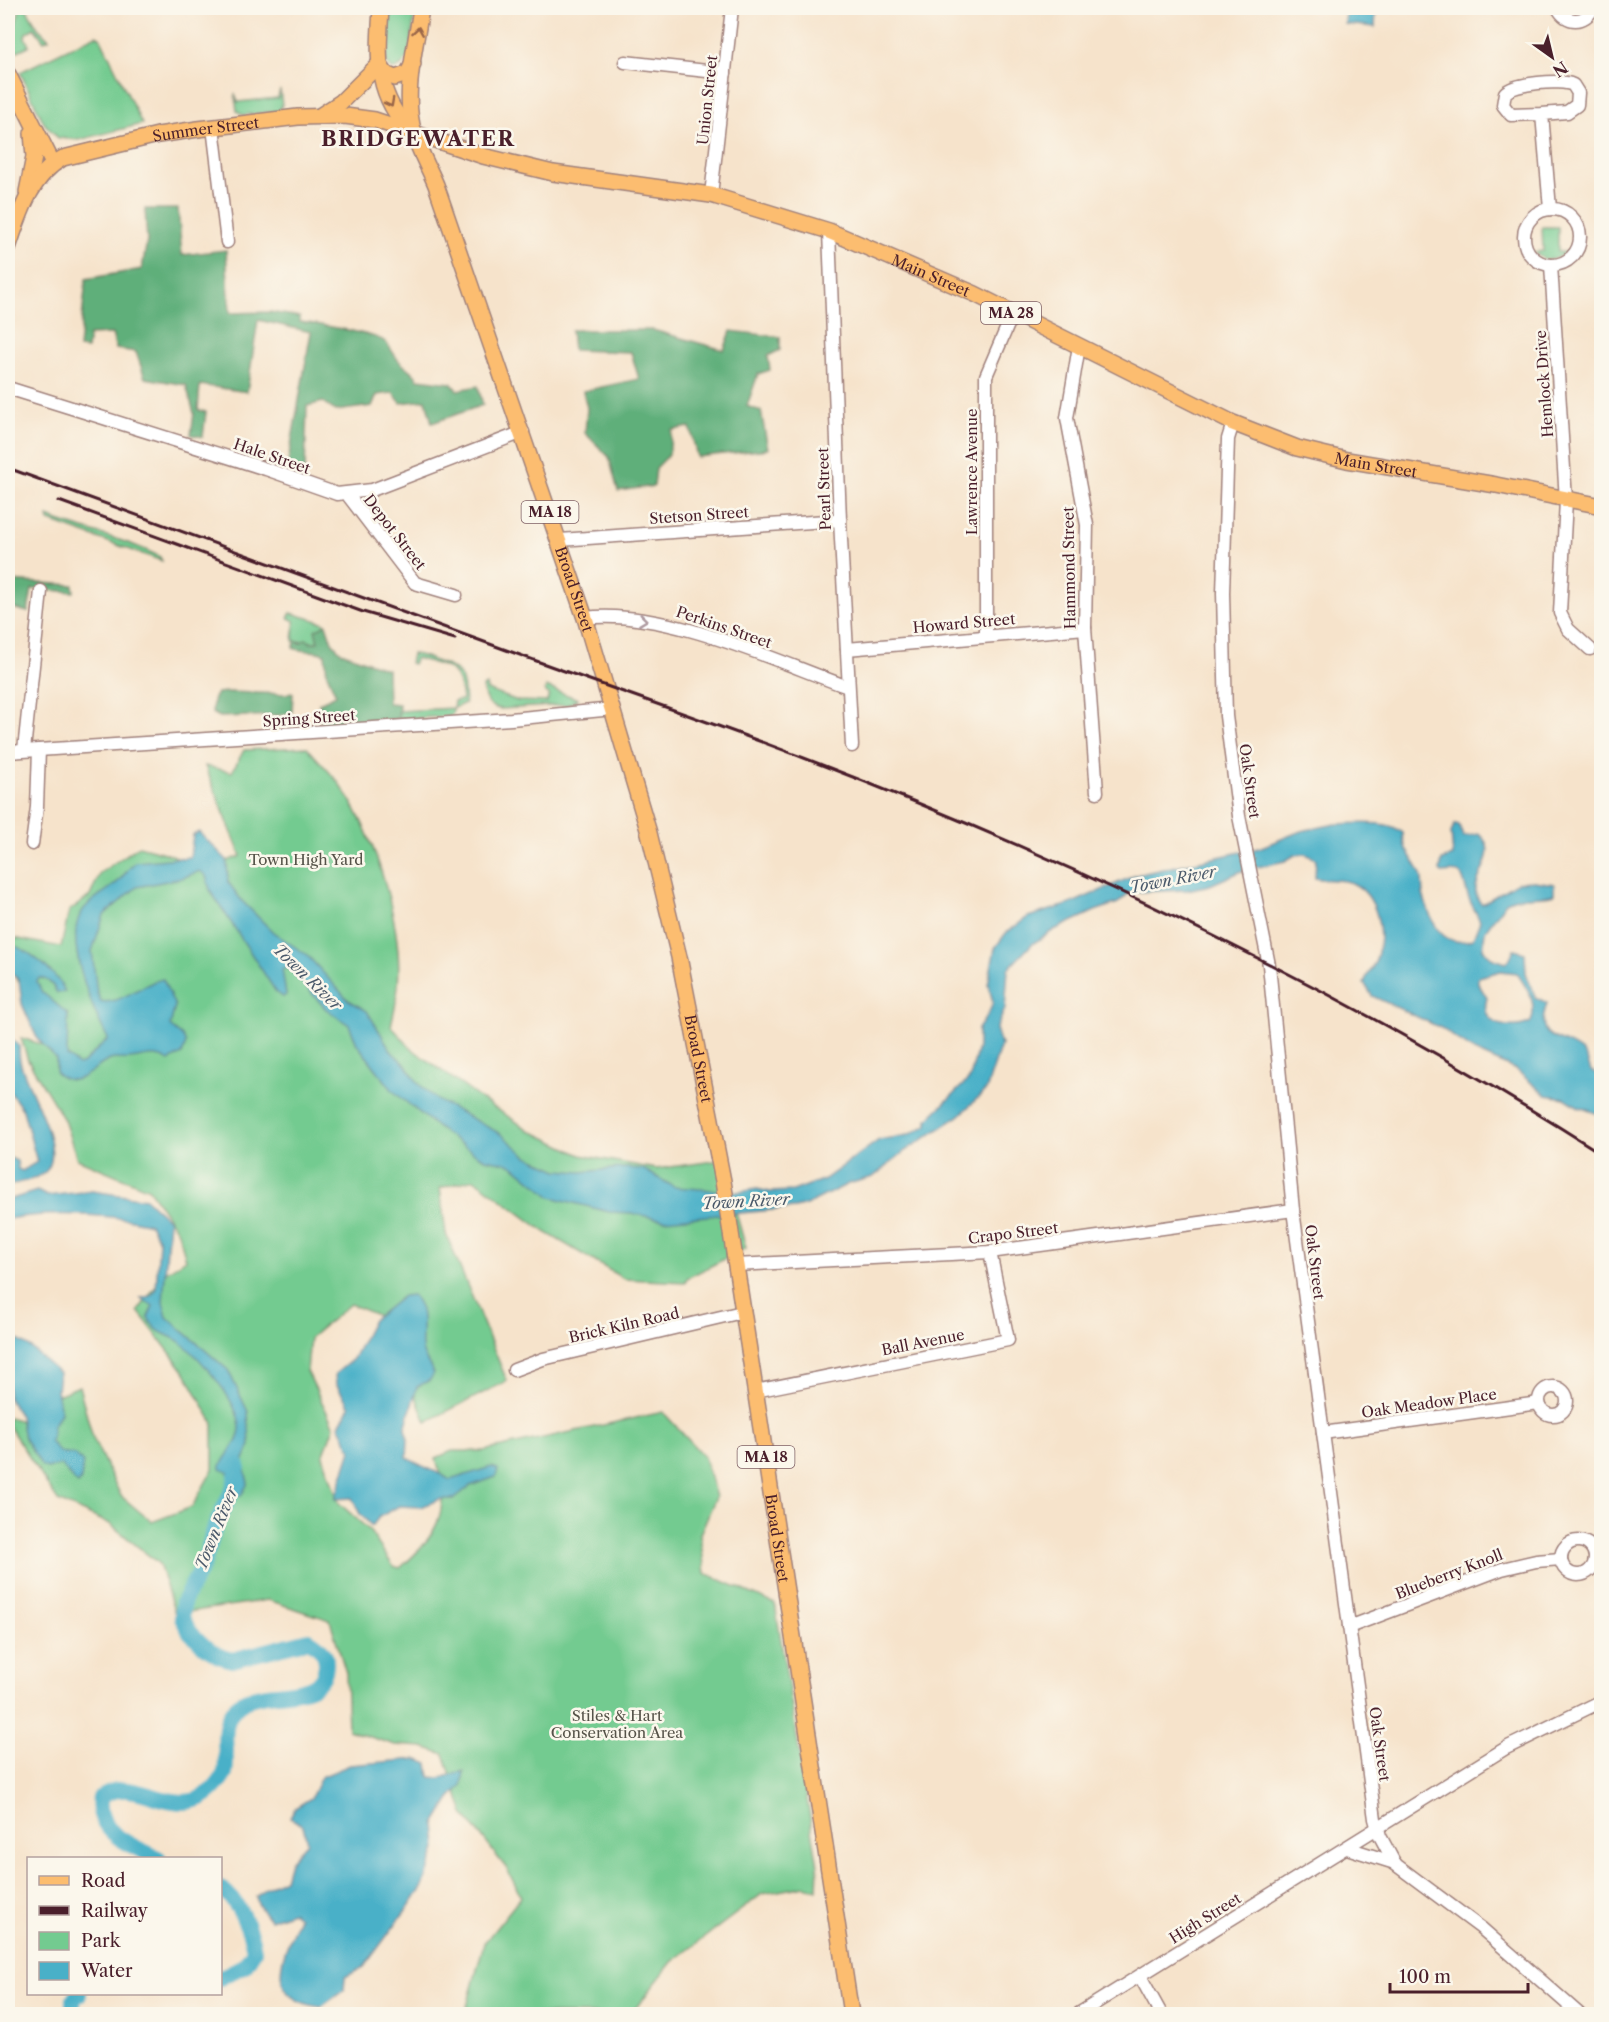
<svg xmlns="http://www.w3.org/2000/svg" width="1609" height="2022" viewBox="0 0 1609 2022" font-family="'Libre Caslon Text',serif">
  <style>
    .green { fill: #73cb90; stroke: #5e755e; stroke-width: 1.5 }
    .forest { fill: #5eaf7a; stroke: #546752; stroke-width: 1.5 }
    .water { fill: #49b0c8; stroke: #4a687a; stroke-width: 1.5; fill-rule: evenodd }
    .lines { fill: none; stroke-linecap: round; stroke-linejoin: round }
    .river { stroke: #49b0c8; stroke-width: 16 }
    .minor-casing { stroke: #a0817b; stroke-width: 15 }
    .major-casing { stroke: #a0817b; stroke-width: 18 }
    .minor { stroke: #fff; stroke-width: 12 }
    .major { stroke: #fcbd6f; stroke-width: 15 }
    .rail { stroke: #4a1f2b; stroke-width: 3 }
    .oneway { stroke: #9a664a }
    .oneway2 { stroke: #ae9aa0 }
    .labels { text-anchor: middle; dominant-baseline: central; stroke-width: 5; stroke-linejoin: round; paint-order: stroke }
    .shield { fill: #fbf7ec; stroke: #7f6065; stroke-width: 1.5 }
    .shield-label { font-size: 14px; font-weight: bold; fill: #4a1f2b }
    .street-label { font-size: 15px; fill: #4a1f2b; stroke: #fbf7ec }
    .park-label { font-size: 15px; fill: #565349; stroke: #fbf7ec }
    .water-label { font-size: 16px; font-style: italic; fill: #4a596a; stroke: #fbf7ec }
    .district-label { font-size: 21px; font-weight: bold; letter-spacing: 1.5px; fill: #4a1f2b; stroke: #fbf7ec }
  </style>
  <rect width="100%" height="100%" fill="#fbf7ec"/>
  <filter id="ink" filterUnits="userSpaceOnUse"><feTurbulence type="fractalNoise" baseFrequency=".0167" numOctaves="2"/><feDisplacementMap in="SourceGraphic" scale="12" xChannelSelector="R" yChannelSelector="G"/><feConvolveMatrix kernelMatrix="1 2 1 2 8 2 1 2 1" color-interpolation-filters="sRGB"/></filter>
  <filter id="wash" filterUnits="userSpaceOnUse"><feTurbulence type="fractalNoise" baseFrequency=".008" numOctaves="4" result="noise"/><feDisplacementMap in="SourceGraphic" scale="24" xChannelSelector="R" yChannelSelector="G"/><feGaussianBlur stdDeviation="1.35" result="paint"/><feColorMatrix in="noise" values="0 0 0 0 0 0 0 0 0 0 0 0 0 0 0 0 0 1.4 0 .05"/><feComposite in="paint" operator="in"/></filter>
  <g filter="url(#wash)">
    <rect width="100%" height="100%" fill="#f6e3cb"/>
    <g class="green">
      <path d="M20,8H26L38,28L49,39L44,41L34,28L26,33L25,37L29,46L16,52L9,50Z"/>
      <path d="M388,8H415C412,26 415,68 392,69L386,62Z"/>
      <path d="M96,35L100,37L142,124L79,140L58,138L44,123L20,72Z"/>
      <path d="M280,90L282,105L279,111L243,115L237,111L235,94L238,102L278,98Z"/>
      <path d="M1542,227H1558V252H1566C1555,262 1544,262 1534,252L1543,251Z"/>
      <path d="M48,517C86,532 125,538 160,557L162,561L49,521Z"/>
      <path d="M291,613L325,623L318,642L293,641L295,621L288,618Z"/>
      <path d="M412,654C420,654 428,658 435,661C463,670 463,675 465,703L454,708L451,716L398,719L399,711L453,708L454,701L462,700C459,664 446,668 416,658L413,664L410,663Z"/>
      <path d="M486,685L487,690L518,701L547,702L549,694L545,692L546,687L578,699L567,705L500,709C487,707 484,698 483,687Z"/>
      <path d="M307,747C318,761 333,774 343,789C377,840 406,933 397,995C396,1005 393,1016 391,1026L412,1049L481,1099L529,1130L581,1155L656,1169L721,1160L746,1248L687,1278L685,1282L624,1279L545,1232L474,1179L440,1188L446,1234L507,1381L426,1422L404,1368L394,1322L350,1304L310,1338L307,1371L334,1427L323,1456L339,1503L369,1530L393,1566L400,1568C439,1535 451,1510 436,1458L452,1451H483L663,1412L704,1457L716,1497L700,1534L705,1573L775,1604L818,1866L817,1890L805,1886L762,1894L672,1962L631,2014H465L484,1943L521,1897L507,1869L464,1814L444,1754L423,1747L395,1745L348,1730L346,1673L330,1620L268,1600L175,1614L159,1564L110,1524L58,1501L8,1425V1417L49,1428L58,1395L79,1386L93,1438L121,1496L152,1522L192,1507L213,1469V1423L184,1371L138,1311L165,1273L186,1259L178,1232L149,1189L77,1159L64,1120L28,1060L21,1038L44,1045L36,1002L8,969V937L61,947L69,911L90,896L100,873L139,846L172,855L205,869L241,856L205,766L232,772L244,750Z"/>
    </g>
    <g class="forest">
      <path d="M145,209H178L182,255L226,250L230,313L270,312L300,317V322C316,324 372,333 384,341C391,346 394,357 401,363C408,369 413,371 418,379L451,383L457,390L478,386L483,405L432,423L426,400L401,403L393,393L377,395L372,406L335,411L323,402L307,406L305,472L287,468L311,332L258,320L247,392L200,385L198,410L206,412L203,437L191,435L194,413L186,385L145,378L136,352L116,349L112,334L89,335L87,349L79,348L86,279L142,269L147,241Z"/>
      <path d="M571,330H653L724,350L731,331L780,337V350L768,356L770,370L758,374L747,406L761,411L768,449L697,457L690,427L672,430L669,455L656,468L654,486L618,491L609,457L585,433L587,408L583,391L639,379L631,352L573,350Z"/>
      <path d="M8,581L73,585L74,592L32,589L28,612L8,607Z"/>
      <path d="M326,624L332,642L341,652L387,669L388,703L399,704L398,719L325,724L321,722L319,703L336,695L327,674L325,654C314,650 303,652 293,648L296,640L300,643L306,639L311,643L318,642L315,630Z"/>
      <path d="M227,692L286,694L291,692L293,693L292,712L282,715L220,717L212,713L213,700L217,693Z"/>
    </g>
    <g class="water">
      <path d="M1346,8L1376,9L1375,27L1345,24Z"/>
      <path d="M1336,824C1355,824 1388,819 1403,833C1403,854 1415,858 1421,875C1423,881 1422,888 1423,894C1430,919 1441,951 1473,939L1480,921C1476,912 1470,903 1467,893C1462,875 1465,870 1442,873L1440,871L1442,860L1453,856L1451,833L1455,824L1459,825L1463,837L1479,834C1506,856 1460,884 1482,904L1518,882L1534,881L1554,884V894C1541,899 1523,893 1506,902L1485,931L1483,949L1493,959L1505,963L1509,960L1514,950L1525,953L1526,973L1535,997L1547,1003C1533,1045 1561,1033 1583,1053C1587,1057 1589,1065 1591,1071L1601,1075V1115L1579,1107L1565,1098L1546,1095L1516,1070L1474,1051L1441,1028L1372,996L1364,983C1367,974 1375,966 1377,957C1384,932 1378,895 1352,883C1341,878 1327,881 1315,878L1316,859L1305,854L1295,855L1285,861L1244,870L1210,885L1187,890L1130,892L1118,903L1095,911L1054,930L1032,944L1008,969L1005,1009L996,1029L1001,1045L986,1090L959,1116L905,1151L873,1177L848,1184L806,1205L795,1208L664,1220L631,1213L609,1212L551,1197L511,1164L485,1159L476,1154L438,1128L393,1091L357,1044L349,1025L326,1009L289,968L282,969L286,995L283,997L276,992L210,890L206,876L200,871L182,878L137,887L104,915L92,951L97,993L101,1001C118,1006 144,982 163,979L175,1006L170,1026L182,1036L186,1043L182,1054L169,1061C154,1051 144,1058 129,1059C123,1060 115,1058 110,1060C91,1067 79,1092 56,1073V1059L37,1038L22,1004L19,980L8,970V945C26,946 59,975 65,992L57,993C53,985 49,979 39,978L37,982L42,992L68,1014L67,1056L78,1065L83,1063L108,1039C93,1011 65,945 80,915C88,900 102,895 114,885C123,879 127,868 136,862L190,857L193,835L199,832L227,860L228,882L242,901L273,932L307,955L347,999L367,1011L392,1052L404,1063L419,1084L437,1100L501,1134L527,1156L558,1170L581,1172L623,1168L643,1169L674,1187L739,1192L757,1189L770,1192L793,1191L825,1179L879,1140L908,1135L928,1125V1119L970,1078L978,1047V1029L989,1013L993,1002L988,984L995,948L1006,933L1028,917L1070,904L1136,875L1259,848L1301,831ZM1501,971L1517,973C1527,989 1538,1002 1531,1022C1512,1032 1478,1025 1487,998L1478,983V977Z"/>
      <path d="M8,1037L19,1046C19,1052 19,1059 21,1065C28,1090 66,1149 46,1171C36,1182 19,1180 8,1187V1157L17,1161L18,1169L22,1171L37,1162L23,1110L8,1089Z"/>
      <path d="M37,1191L47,1196L92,1191L146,1199L169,1220L163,1302L167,1317L228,1370L248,1412L250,1445L243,1462L248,1483L241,1496L234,1487L228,1472L220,1469C224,1454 240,1445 240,1428C239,1402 200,1357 180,1342C166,1332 157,1336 148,1317L153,1306L141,1298L151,1296L156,1290L159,1241L150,1224C112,1214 46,1211 8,1219V1200Z"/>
      <path d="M412,1295C427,1308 421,1330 422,1347C422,1355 430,1366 434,1373L430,1380L417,1387L405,1429L408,1439L407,1457C420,1467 436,1470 450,1480L491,1467L498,1469L496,1477L470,1486L454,1499H440L421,1507L399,1506L379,1517L372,1526L360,1514L352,1498L335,1499L351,1450L339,1425L350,1407L336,1384L335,1374L353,1359L373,1320L403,1296Z"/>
      <path d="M8,1334L30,1347L59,1373L57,1391L61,1413L53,1425L51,1442L59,1452L75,1455L83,1462L81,1480L77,1484L61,1465L47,1468L42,1466L24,1438L20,1416L8,1398Z"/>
      <path d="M416,1759L428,1764L430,1777L440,1778L464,1771L462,1786L452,1796L435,1824L437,1846L423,1887L364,1967L345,1977L344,1990L321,2007C261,1999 282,1956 299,1918L292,1912L270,1920L259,1906L256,1897L264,1889L285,1879L290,1861L307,1842L303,1825L290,1818L295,1808L311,1798L321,1777L350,1765Z"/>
    </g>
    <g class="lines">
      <g class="river">
        <path d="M158,1858C132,1846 95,1833 100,1798C138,1767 186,1839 225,1773C229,1750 218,1726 236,1707C259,1683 323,1707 326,1665C327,1653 319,1646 309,1640L232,1660L219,1656L204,1646L190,1632L182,1618L183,1602L204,1563L215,1527L234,1487L238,1466"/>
        <path d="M220,1888C238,1900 251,1930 254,1951L245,1965L220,1978"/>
        <path d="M73,2014V2000L79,1994"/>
      </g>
    </g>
  </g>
  <g filter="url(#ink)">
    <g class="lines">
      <g class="minor-casing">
        <g id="minor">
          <path d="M1558,8C1566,24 1585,24 1593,8"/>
          <path d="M625,62L725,73"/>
          <path d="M1542,114L1511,115L1503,105L1505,93C1514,83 1561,79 1573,85L1578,93L1577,105L1567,112L1542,114L1550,209"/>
          <path d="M213,127L227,242"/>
          <path d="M711,195L732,8"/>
          <circle cx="1552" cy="237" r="28"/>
          <path d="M829,231L840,520L852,746"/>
          <path d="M1551,265L1566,500L1560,613L1568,629L1590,649"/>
          <path d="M1079,346L1067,418L1087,525L1085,628L1097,792"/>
          <path d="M8,388L266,469L337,494L372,490L523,432"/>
          <path d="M1233,423L1228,439L1223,593L1226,716L1239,816L1269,965L1293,1210L1375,1819L1380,1836L1395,1864L1481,1928L1579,2014"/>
          <path d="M347,494L415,583L456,595"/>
          <path d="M560,540L840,520"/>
          <path d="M585,618C664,608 773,660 848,687"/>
          <path d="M986,636V376L1013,313"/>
          <path d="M847,649L1085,628"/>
          <path d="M24,750L41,591"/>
          <path d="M8,752L511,719L613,709"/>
          <path d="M32,844L37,807L39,750"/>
          <path d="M735,1265L990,1252L1293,1210"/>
          <path d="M514,1370L543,1359L742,1312"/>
          <circle cx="1553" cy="1401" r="14"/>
          <path d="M755,1391L1008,1340L990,1252"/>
          <path d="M1323,1433L1539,1403"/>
          <circle cx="1578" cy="1558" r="17"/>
          <path d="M1349,1627L1502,1569L1536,1561L1561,1559"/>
          <path d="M1347,1848L1395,1863"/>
          <path d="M1140,1976L1161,2014"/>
          <path d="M1078,2014L1506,1748L1602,1701"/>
        </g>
      </g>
      <g class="major-casing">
        <g id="major">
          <path d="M381,8C378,58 374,94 412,133"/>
          <path id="s1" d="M421,8C416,47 402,94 414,133C419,151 429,168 436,185L585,618L649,833L679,957L723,1181L851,2014"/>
          <path d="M379,64L386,74L395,78L407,74L413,64"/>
          <path d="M8,74L53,164"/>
          <path d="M321,115L341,102L379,64"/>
          <path d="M27,192L34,157L32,133"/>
          <path id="s2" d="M8,248C19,216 30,176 63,158L158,135L198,129L298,117L345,116L375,120L483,156L553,173L711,195L829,231L975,294L1233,423L1297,448L1347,460L1496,485L1602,506"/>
        </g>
      </g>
      <use href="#minor" class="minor"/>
      <use href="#major" class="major"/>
      <g class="rail">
        <path d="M8,468C175,529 342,590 509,651C607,687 706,720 804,758C1081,864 1352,994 1602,1154"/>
        <path d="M59,501L363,612L455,639"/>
      </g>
    </g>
    <defs><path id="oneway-chevron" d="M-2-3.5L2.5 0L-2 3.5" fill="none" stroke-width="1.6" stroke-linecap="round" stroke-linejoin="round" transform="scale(1.5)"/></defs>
    <g class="oneway">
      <use href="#oneway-chevron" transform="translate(418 31) rotate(-81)"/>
      <use href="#oneway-chevron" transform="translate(390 103) rotate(62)"/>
    </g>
    <use class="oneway2" href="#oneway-chevron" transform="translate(643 620) rotate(7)"/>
  </g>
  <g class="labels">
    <g class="shield">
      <rect x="981" y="302" width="60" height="22" rx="4.5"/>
      <rect x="521.5" y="501" width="57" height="22" rx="4.5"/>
      <rect x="737.5" y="1446" width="57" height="22" rx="4.5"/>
    </g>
    <g class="shield-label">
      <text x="1011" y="313">MA 28</text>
      <text x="550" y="512">MA 18</text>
      <text x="766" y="1457">MA 18</text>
    </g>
    <g class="street-label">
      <text transform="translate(707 100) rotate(-84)">Union Street</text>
      <text stroke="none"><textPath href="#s2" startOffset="254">Summer Street</textPath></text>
      <text stroke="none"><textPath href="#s2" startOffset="1004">Main Street</textPath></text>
      <text transform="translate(1544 384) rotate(-94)">Hemlock Drive</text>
      <text transform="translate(272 456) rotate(19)">Hale Street</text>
      <text stroke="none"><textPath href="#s2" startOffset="1490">Main Street</textPath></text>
      <text transform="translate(971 472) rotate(-90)">Lawrence Avenue</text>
      <text transform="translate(824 489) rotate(-92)">Pearl Street</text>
      <text transform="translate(699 515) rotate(-4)">Stetson Street</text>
      <text transform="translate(395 532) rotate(52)">Depot Street</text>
      <text transform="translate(1069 568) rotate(-91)">Hammond Street</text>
      <text stroke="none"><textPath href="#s1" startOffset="610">Broad Street</textPath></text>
      <text transform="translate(964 623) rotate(-5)">Howard Street</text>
      <text transform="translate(724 627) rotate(19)">Perkins Street</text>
      <text transform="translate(309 718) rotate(-4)">Spring Street</text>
      <text transform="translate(1250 781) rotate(82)">Oak Street</text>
      <text stroke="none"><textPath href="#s1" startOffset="1096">Broad Street</textPath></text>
      <text transform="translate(1013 1233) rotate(-7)">Crapo Street</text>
      <text transform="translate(1315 1262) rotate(83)">Oak Street</text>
      <text transform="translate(624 1325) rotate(-13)">Brick Kiln Road</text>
      <text transform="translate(923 1342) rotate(-11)">Ball Avenue</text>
      <text transform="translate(1429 1403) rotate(-8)">Oak Meadow Place</text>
      <text stroke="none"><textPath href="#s1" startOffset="1582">Broad Street</textPath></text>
      <text transform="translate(1449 1574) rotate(-21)">Blueberry Knoll</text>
      <text transform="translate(1380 1744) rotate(82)">Oak Street</text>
      <text transform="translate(1205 1918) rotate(-32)">High Street</text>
    </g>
    <g class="park-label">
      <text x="306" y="859">Town High Yard</text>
      <text x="617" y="1715">Stiles &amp; Hart<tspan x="617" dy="17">Conservation Area</tspan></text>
    </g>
    <g class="water-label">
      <text transform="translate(1173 879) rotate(-11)">Town River</text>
      <text transform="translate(308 977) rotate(44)">Town River</text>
      <text transform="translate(746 1201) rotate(-3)">Town River</text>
      <text transform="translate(216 1528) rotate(-68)">Town River</text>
    </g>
    <g class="district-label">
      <text x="418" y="138">BRIDGEWATER</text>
    </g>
  </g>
  <rect width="1609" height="2022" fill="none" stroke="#fbf7ec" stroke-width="30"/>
  <rect x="27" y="1857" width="195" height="138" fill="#fbf7ec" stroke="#b4a19f" stroke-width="1.5"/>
  <rect x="39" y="1876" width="30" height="9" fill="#fcbd6f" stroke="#b4a19f" stroke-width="1.5"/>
  <text x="81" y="1887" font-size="18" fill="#4a1f2b">Road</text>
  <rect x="39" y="1906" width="30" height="9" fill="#4a1f2b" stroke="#b4a19f" stroke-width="1.5"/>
  <text x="81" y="1917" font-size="18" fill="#4a1f2b">Railway</text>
  <rect x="39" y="1932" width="30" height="18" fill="#73cb90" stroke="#b4a19f" stroke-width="1.5"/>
  <text x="81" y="1947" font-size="18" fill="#4a1f2b">Park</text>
  <rect x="39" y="1962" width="30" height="18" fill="#49b0c8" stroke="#b4a19f" stroke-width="1.5"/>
  <text x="81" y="1977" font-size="18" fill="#4a1f2b">Water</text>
  <g transform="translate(1552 57) rotate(146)" stroke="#fbf7ec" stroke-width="4.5" paint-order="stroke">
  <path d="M0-4.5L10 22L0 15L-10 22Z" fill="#4a1f2b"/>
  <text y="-9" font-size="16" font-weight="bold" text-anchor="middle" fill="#4a1f2b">N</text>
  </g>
  <path d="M1390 1983v9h138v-9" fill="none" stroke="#4a1f2b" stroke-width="3"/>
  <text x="1399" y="1983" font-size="18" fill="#4a1f2b" stroke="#fbf7ec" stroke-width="4.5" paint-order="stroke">100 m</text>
</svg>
